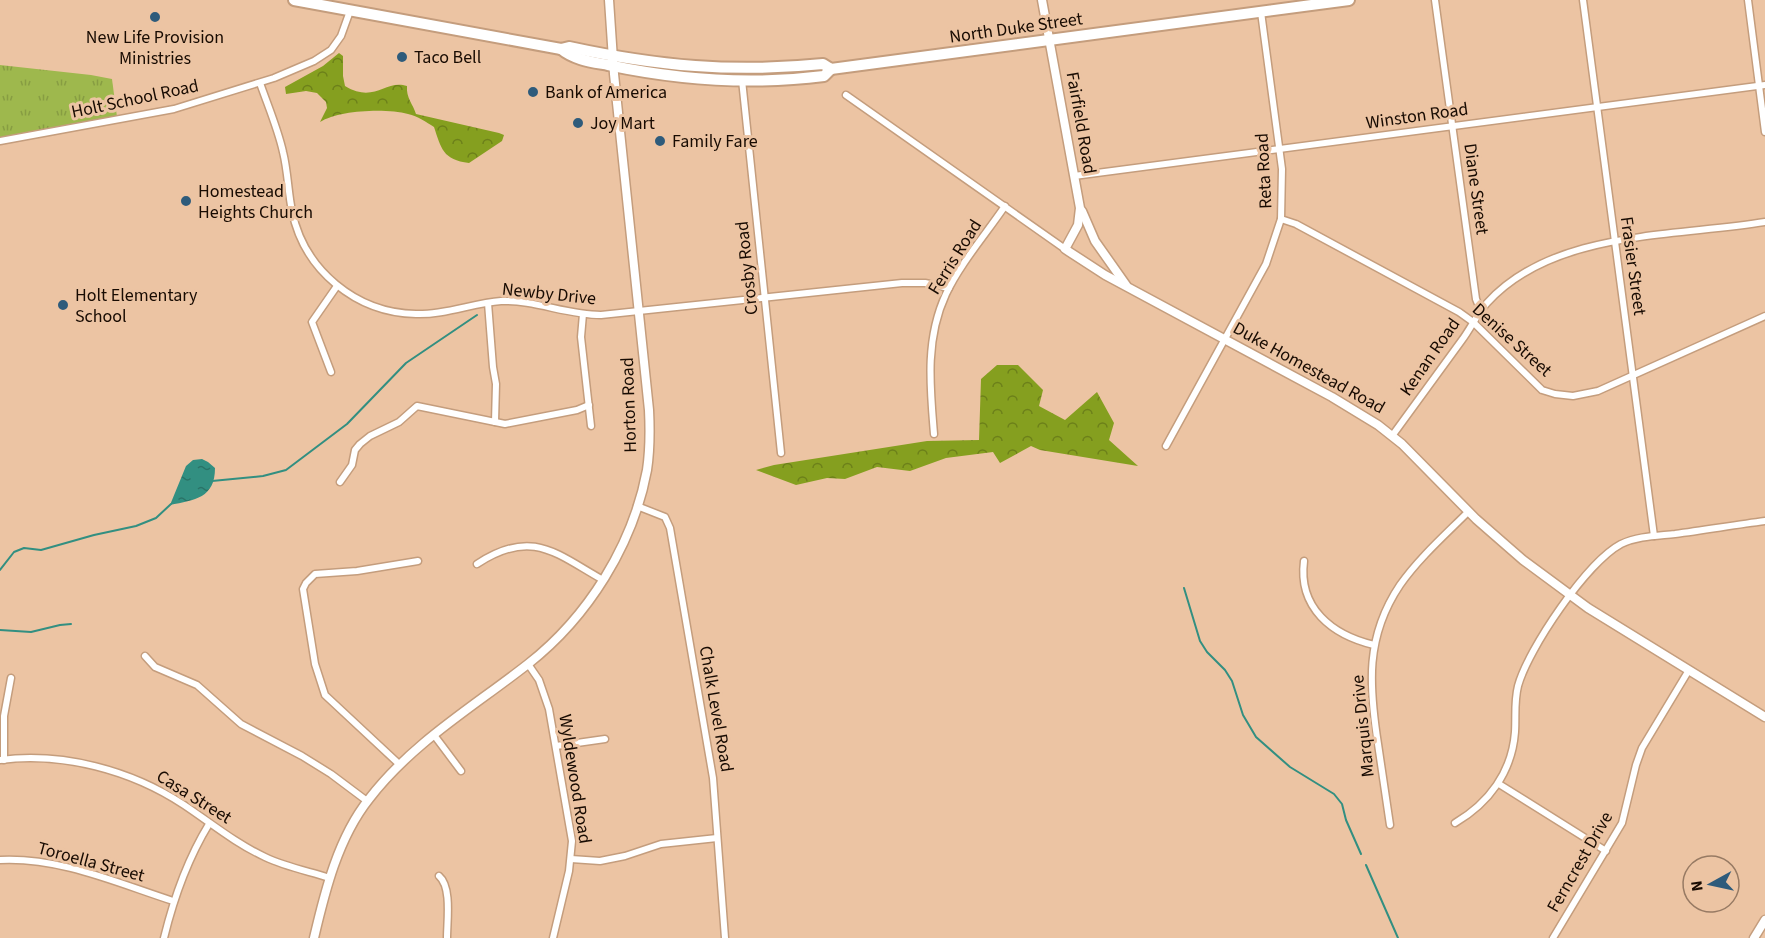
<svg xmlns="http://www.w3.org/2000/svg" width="1765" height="938" viewBox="0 0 1765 938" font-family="'Source Sans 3',sans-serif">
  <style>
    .grass { fill: url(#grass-tufts) }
    .forest { fill: url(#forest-crowns) }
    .water { fill: url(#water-ripples) }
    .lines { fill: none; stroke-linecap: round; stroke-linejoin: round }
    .stream { stroke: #328f81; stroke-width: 2 }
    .street-casing { stroke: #c49d7d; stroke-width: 9 }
    .secondary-casing { stroke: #c49d7d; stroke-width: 11 }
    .highway-casing { stroke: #c49d7d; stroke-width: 14 }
    .street { stroke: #fff; stroke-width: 6 }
    .secondary { stroke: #fff; stroke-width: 8 }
    .highway { stroke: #fff; stroke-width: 10 }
    .poi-dot { fill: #2e5b7b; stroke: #ecc4a3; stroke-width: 2 }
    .labels { text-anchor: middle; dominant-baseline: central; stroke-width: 6; stroke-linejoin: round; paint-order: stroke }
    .street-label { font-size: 18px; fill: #180b02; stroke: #ecc4a3 }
    .poi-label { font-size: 18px; fill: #180b02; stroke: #ecc4a3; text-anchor: start }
  </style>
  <defs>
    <pattern id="grass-tufts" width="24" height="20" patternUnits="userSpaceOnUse" patternTransform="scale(1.5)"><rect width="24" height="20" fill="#9eb84d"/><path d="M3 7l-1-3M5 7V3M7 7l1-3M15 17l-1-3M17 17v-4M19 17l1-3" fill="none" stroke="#879d42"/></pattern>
    <pattern id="forest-crowns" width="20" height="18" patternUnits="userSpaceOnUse" patternTransform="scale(1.5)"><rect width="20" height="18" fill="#859f1f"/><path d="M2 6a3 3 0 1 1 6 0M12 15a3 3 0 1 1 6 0" fill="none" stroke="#6c8019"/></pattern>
    <pattern id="water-ripples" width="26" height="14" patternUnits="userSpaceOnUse" patternTransform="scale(1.5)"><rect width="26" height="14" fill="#328f81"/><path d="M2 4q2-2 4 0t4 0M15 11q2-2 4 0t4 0" fill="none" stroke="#297367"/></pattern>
  </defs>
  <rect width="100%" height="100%" fill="#ecc4a3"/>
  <path class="grass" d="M0,65L91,75L112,79L117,117L0,139Z"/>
  <g class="forest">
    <path d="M339,53L343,56V76L345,86C375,104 385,79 407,86C406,98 413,104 416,114L499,133L504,135L502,141L469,163C443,160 441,148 434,127C426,122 418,116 408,114C386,108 339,110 320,122L327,108L326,102L317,93L306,91L286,94L285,87L323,66Z"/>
    <path d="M997,365H1018L1043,390L1039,406L1065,420L1097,392L1114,423L1109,440L1138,466L1040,450L1031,446L1000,463L993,452L946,458L910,471L877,467L845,479L827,478L796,485L756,470L774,465L927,441L979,440L981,379Z"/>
  </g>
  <path class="water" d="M202,459L208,462L215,468C215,498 195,500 170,505L186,466L193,460Z"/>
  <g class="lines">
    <g class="stream">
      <path d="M212,481L263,476L286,470L347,424L406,363L477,315"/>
      <path d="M0,570L14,552L24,548L41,550L94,535L136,526L156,518L171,504"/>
      <path d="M1184,588L1200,641L1207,652L1225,670L1232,681L1243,715L1256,737L1290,767L1334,794L1342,804L1346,820L1361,854"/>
      <path d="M0,630L31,632L60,625L71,624"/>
      <path d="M1366,865L1398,938"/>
    </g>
    <g class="street-casing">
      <g id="street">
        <path d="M1435,0L1476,299L1481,311"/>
        <path d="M1583,0L1654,536"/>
        <path d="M1748,0L1765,132"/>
        <path d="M742,80L781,453"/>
        <path d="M260,83C268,106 278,129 283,152C288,172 288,192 292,211C304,270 356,313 416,314C445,315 473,303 501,301C535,300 567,315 601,315L902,283H925L949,288"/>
        <path d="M846,95L1065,249"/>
        <path d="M0,141L174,109L274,78L314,61L331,50L341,36L350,11"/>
        <path d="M1074,176L1765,85"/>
        <path d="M1281,219L1296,224L1459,312L1473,322L1542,390L1555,394L1573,396L1598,391L1765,316"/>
        <path d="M488,303L493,367L496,384L495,422"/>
        <path d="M583,314L581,337L591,426"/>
        <path d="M331,372L312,322L337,286"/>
        <path d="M934,434C930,386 925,339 946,294C960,264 986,234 1005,206"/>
        <path d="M1392,436C1415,404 1439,372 1462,340C1471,328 1477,314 1487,303C1553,230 1675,237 1765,222"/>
        <path d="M1166,446L1266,264L1281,219L1282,169L1261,12"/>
        <path d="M340,482L352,465L355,450L360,444L370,436L399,422L417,406L505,424L577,410L589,405"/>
        <path d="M637,506L665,517L670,528L713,778L725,938"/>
        <path d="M1304,561C1298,608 1332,635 1374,645"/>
        <path d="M477,564C532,528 555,553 603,580"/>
        <path d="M145,656L155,667L197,685L241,724L302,756L331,774L367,801"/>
        <path d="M528,664L539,680L549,709L572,841L569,871L553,938"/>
        <path d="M434,735L461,771"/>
        <path d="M556,746L605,739"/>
        <path d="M0,760C63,752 131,770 184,805C211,823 235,843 265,857C286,867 308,871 330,878"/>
        <path d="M4,760V716L11,678"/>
        <path d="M399,764L325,695L315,664L303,589L306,583L315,574L357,571L418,561"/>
        <path d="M1499,784L1606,851"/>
        <path d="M1455,823C1489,803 1512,772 1515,732C1516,716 1514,702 1518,686C1528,649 1587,562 1621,544C1638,536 1656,536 1675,534C1705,530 1735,525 1765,521"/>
        <path d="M1390,825C1386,798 1382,771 1378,744C1369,686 1365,637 1400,585C1419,558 1445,535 1468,512"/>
        <path d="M571,859L600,861L625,856L661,844L717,838"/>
        <path d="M0,860C60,857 117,883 173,901"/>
        <path d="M439,876C452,887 447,921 447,938"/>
        <path d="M164,938C174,897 187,860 209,824"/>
        <path d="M1553,938L1622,823L1636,765L1642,748L1689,670"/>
      </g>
    </g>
    <g class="secondary-casing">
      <g id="secondary">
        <path d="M1042,0L1080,208L1078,225L1065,249L1105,275L1332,397L1378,425L1402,444L1476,519L1523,560L1588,608L1765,717"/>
        <path d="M1082,211L1095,241L1126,285"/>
        <path d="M314,938C325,891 338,838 369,799C412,743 473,707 528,664C588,617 633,545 647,470C650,450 650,430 649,410L614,74L609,0"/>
        <path d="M1754,938L1765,920"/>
      </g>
    </g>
    <g class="highway-casing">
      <g id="highway">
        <path d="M294,0L561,49L569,47C657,66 733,73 823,64L831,69L1349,0"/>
        <path d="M561,49C574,60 592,62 608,65C679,80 753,85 824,76L831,69"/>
      </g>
    </g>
    <use href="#street" class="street"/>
    <use href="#secondary" class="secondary"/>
    <use href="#highway" class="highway"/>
  </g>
  <g class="poi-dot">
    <circle cx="155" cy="17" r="6"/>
    <circle cx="402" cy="57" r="6"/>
    <circle cx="533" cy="92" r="6"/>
    <circle cx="578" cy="123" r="6"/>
    <circle cx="660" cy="141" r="6"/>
    <circle cx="186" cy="201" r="6"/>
    <circle cx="63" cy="305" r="6"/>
  </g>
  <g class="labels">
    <g class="street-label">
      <text transform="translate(1016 28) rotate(-8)">North Duke Street</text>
      <text transform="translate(135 99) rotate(-12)">Holt School Road</text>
      <text transform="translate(1417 116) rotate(-8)">Winston Road</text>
      <text transform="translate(1081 123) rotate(80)">Fairfield Road</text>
      <text transform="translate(1264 171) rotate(-93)">Reta Road</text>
      <text transform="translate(1476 189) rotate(82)">Diane Street</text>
      <text transform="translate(955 257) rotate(-58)">Ferris Road</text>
      <text transform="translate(1633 266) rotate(82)">Frasier Street</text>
      <text transform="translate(747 268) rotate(-96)">Crosby Road</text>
      <text transform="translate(549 294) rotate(6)">Newby Drive</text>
      <text transform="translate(1512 340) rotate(42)">Denise Street</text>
      <text transform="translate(1430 357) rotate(-55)">Kenan Road</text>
      <text transform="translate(1309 368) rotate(29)">Duke Homestead Road</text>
      <text transform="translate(629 405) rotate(-92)">Horton Road</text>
      <text transform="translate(716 709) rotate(80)">Chalk Level Road</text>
      <text transform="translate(1363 726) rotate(-96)">Marquis Drive</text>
      <text transform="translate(575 779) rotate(81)">Wyldewood Road</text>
      <text transform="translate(194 797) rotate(32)">Casa Street</text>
      <text transform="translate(91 862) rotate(15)">Toroella Street</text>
      <text transform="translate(1580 862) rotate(-60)">Ferncrest Drive</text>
    </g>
    <g class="poi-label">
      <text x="155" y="37" text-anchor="middle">New Life Provision<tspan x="155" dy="21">Ministries</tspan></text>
      <text x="414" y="57">Taco Bell</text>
      <text x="545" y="92">Bank of America</text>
      <text x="590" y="123">Joy Mart</text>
      <text x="672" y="141">Family Fare</text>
      <text x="198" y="191">Homestead<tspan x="198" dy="21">Heights Church</tspan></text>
      <text x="75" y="295">Holt Elementary<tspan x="75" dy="21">School</tspan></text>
    </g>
  </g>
  <g transform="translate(1711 884) rotate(262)"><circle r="28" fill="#ecc4a3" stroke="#977a63" stroke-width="1.5"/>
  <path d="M0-4.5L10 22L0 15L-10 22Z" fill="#2e5b7b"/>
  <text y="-9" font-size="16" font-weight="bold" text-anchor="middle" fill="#180b02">N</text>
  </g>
</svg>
